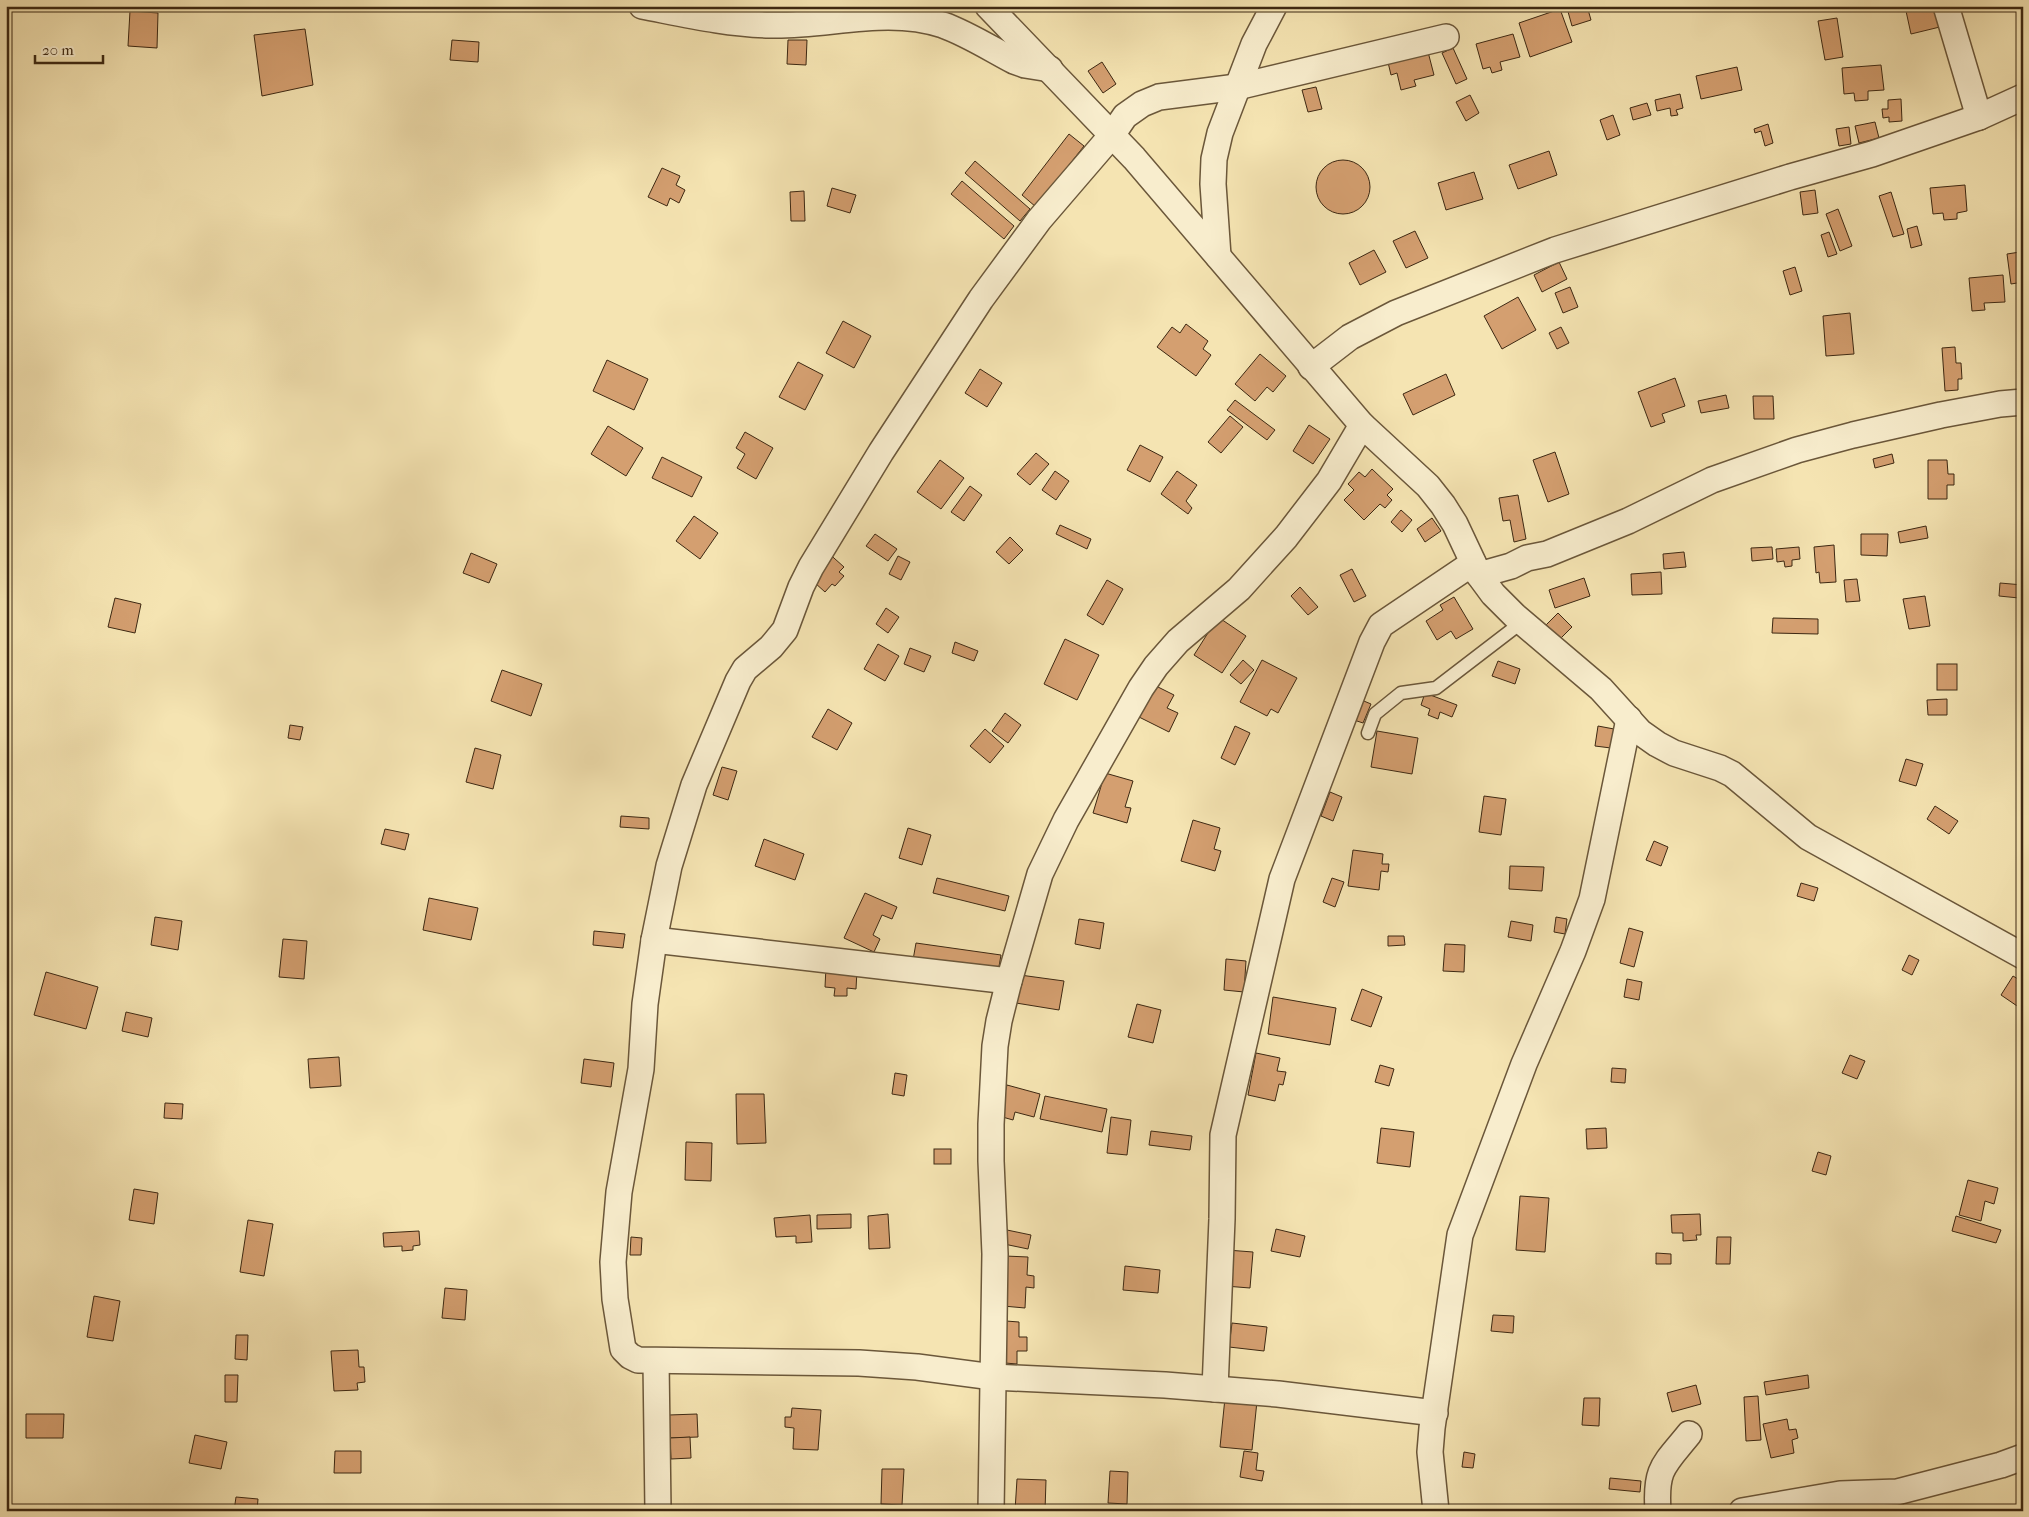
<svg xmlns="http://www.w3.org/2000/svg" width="2029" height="1517" viewBox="0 0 2029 1517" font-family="'IM FELL French Canon',serif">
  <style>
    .building { fill: #d49f70; stroke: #3d2812 }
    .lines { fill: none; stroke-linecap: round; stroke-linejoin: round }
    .service-casing { stroke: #6b573a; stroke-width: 15 }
    .minor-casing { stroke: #6b573a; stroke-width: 28 }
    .service { stroke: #f8edcd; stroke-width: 12 }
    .minor { stroke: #f8edcd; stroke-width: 25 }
  </style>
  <rect width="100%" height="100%" fill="#f5e4b2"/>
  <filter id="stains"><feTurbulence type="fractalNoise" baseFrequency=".004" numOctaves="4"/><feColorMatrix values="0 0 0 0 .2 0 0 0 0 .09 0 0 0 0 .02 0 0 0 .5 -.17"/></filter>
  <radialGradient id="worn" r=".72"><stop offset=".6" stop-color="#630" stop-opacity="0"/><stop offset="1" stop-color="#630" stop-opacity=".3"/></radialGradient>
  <g class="building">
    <path d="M1573,6H1587L1591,20L1572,26L1567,8Z"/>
    <path d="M1926,6H1943L1948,25L1911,34L1906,11Z"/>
    <path d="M1560,9L1572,42L1530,57L1519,23Z"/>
    <path d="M130,11L158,13L157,48L128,46Z"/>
    <path d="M1837,18L1843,57L1825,60L1818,21Z"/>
    <path d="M305,29L313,85L262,96L254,35Z"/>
    <path d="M1513,34L1520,57L1500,62L1502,70L1492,73L1490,67L1483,69L1476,44Z"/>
    <path d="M452,40L479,42L478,62L450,60Z"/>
    <path d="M788,40H807L806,65L787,64Z"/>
    <path d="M1427,48L1434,75L1414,80L1416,86L1401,90L1397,73L1391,75L1387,58Z"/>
    <path d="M1453,48L1467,79L1456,84L1442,53Z"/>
    <path d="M1102,62L1116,84L1103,93L1088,71Z"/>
    <path d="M1881,65L1884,90L1868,91V100L1855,101L1854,93L1844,94L1842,68Z"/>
    <path d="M1737,67L1742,90L1701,99L1696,76Z"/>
    <path d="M1316,87L1322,109L1308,112L1302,90Z"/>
    <path d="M1680,94L1683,108L1676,110L1678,115L1671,116L1670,108L1657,111L1655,100Z"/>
    <path d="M1470,95L1479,113L1466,121L1456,102Z"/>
    <path d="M1901,99L1902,121L1889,122V117L1883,118L1882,109H1888V100Z"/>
    <path d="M1647,103L1651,115L1633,120L1630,108Z"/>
    <path d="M1613,115L1620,135L1607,140L1600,120Z"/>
    <path d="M1875,122L1879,138L1859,143L1855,126Z"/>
    <path d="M1768,124L1773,143L1765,146L1761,131L1755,133L1754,129Z"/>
    <path d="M1849,127L1851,144L1839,146L1836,129Z"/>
    <path d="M1069,134L1084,146L1036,207L1022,195Z"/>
    <path d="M1549,151L1557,175L1518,189L1509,165Z"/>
    <circle cx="1343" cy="187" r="27"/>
    <path d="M975,161L1030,209L1020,221L965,173Z"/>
    <path d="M662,168L680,176L676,185L685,190L679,203L670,198L667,206L648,197Z"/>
    <path d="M1474,172L1483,199L1446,210L1438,183Z"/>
    <path d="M962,181L1014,226L1004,239L951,194Z"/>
    <path d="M1965,185L1967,211L1957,213V219L1944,220L1943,213L1933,214L1930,188Z"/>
    <path d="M832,188L856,195L850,213L827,206Z"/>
    <path d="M1815,190L1818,213L1803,215L1800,192Z"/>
    <path d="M804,191L805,221H791L790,192Z"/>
    <path d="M1891,192L1904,234L1893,237L1879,196Z"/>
    <path d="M1838,209L1852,246L1840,251L1826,214Z"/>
    <path d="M1917,226L1922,245L1911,248L1907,229Z"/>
    <path d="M1415,231L1428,258L1406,268L1393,241Z"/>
    <path d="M1829,232L1837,254L1828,257L1821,235Z"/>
    <path d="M1374,250L1386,272L1360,285L1349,263Z"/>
    <path d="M2020,252L2023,282L2011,284L2007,254Z"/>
    <path d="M1559,262L1567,279L1542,292L1534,275Z"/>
    <path d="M1795,267L1802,291L1790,295L1783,271Z"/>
    <path d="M2003,275L2005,302L1984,303L1985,310L1972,311L1969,278Z"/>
    <path d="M1570,287L1578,307L1563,313L1555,293Z"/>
    <path d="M1518,297L1536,330L1502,349L1484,316Z"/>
    <path d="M1850,313L1854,354L1826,356L1823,316Z"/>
    <path d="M843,321L871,336L854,368L826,353Z"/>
    <path d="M1186,324L1208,341L1203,349L1211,355L1196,376L1157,347L1172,327L1180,333Z"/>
    <path d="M1561,327L1569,343L1557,349L1549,333Z"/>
    <path d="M1955,347L1956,363H1961L1962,379H1958V390L1945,391L1942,348Z"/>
    <path d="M1260,354L1286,376L1273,392L1267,387L1255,401L1235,384Z"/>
    <path d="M607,360L648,379L634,410L593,391Z"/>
    <path d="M798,362L823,375L805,410L779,397Z"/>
    <path d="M980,369L1002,383L987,407L965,393Z"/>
    <path d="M1446,374L1455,395L1413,415L1403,394Z"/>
    <path d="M1675,378L1685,406L1662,414L1665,422L1651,427L1638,392Z"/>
    <path d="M1726,395L1729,408L1701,413L1698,401Z"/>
    <path d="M1753,396H1773L1774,419H1754Z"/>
    <path d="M1235,400L1275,430L1267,440L1227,410Z"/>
    <path d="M1230,416L1243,427L1221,453L1208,442Z"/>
    <path d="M1309,425L1330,439L1313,464L1293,451Z"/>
    <path d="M608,426L643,448L626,476L591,454Z"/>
    <path d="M745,432L773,448L756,479L737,468L745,454L736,448Z"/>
    <path d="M1140,445L1163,457L1150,482L1127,470Z"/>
    <path d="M1555,452L1569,494L1548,502L1533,460Z"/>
    <path d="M1036,453L1049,464L1030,485L1017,474Z"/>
    <path d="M1892,454L1894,463L1875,468L1873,459Z"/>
    <path d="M662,457L702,477L692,497L652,478Z"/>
    <path d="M940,460L964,478L941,509L917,492Z"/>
    <path d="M1928,460H1947L1948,474H1954V485H1947V499H1928Z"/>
    <path d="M1372,469L1393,489L1387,495L1392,500L1385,508L1380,504L1364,520L1344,500L1354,490L1348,484L1359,472L1365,477Z"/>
    <path d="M1055,471L1069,481L1056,500L1042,490Z"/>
    <path d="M1177,471L1197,485L1186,501L1192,508L1188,514L1161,494Z"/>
    <path d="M970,486L982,495L964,521L951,512Z"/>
    <path d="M1518,495L1526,539L1514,542L1510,520L1503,521L1499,498Z"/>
    <path d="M1401,510L1412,520L1402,532L1391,522Z"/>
    <path d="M694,516L718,533L700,559L676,541Z"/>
    <path d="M1432,518L1441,531L1425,542L1417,529Z"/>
    <path d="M1060,525L1091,539L1087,549L1056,534Z"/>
    <path d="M1926,526L1928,538L1900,543L1898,532Z"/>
    <path d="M875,534L897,549L888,561L866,546Z"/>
    <path d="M1861,534H1888L1887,556L1861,555Z"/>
    <path d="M1010,537L1023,550L1009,564L996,552Z"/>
    <path d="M1834,545L1836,582L1820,583L1819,572L1816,573L1814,547Z"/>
    <path d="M1772,547L1773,559L1752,561L1751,548Z"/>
    <path d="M1799,547L1800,559L1792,560V566L1785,567L1784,561L1777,562L1776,549Z"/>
    <path d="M825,550L844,567L839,572L844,576L835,586L832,584L825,592L804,573Z"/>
    <path d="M1684,552L1686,567L1664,569L1663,554Z"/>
    <path d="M471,553L497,564L489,583L463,573Z"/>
    <path d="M898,556L910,562L901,580L889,574Z"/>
    <path d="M1352,569L1366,596L1354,602L1340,575Z"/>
    <path d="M1661,572L1662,594L1632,595L1631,574Z"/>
    <path d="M1584,578L1590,596L1555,608L1549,590Z"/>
    <path d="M1857,579L1860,601L1846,602L1844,580Z"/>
    <path d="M1107,580L1123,589L1103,625L1087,615Z"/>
    <path d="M2000,583L2023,585V595H2019V598L1999,596Z"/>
    <path d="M1300,587L1318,607L1308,615L1291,596Z"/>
    <path d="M1925,596L1930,626L1909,629L1903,599Z"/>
    <path d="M1454,597L1473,629L1456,639L1451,631L1437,640L1426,621L1443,610L1440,605Z"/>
    <path d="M115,598L141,604L135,633L108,627Z"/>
    <path d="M886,608L899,617L888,633L876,624Z"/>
    <path d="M1558,613L1572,627L1559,640L1545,626Z"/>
    <path d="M1218,617L1246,636L1222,673L1194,655Z"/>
    <path d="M1773,618L1818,619V634L1772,633Z"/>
    <path d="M1065,639L1099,655L1077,700L1044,684Z"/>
    <path d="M955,642L978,651L974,661L952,653Z"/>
    <path d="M878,644L899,656L885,681L864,669Z"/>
    <path d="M910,648L931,656L924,672L904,664Z"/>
    <path d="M1243,660L1254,670L1241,684L1230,675Z"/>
    <path d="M1262,660L1297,678L1278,713L1271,709L1267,716L1240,702Z"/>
    <path d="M1498,661L1520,669L1515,684L1492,676Z"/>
    <rect x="1937" y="664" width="20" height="26"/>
    <path d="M502,670L542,684L531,716L491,701Z"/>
    <path d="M1154,685L1174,695L1167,708L1178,713L1169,732L1139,717Z"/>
    <path d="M1425,693L1457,705L1452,717L1440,712L1438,719L1428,715L1430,709L1421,705Z"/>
    <path d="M1359,699L1371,704L1363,723L1351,719Z"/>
    <path d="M1947,699V715H1928L1927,700Z"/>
    <path d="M828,709L852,723L837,750L812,737Z"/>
    <path d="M1005,713L1021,725L1008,743L992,731Z"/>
    <path d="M290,725L303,727L300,740L288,738Z"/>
    <path d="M1235,726L1250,733L1235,765L1221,758Z"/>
    <path d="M1598,726L1614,729L1611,748L1595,746Z"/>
    <path d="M985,729L1004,746L990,763L970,746Z"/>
    <path d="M1377,731L1418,738L1412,774L1371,767Z"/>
    <path d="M475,748L501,755L493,789L466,782Z"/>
    <path d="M1906,759L1923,764L1916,786L1899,781Z"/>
    <path d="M722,767L737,771L728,800L713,795Z"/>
    <path d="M1105,773L1133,781L1125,807L1131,808L1127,823L1093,813Z"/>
    <path d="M1330,792L1342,797L1333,821L1321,816Z"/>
    <path d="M1484,796L1506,799L1501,835L1479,832Z"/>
    <path d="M1935,806L1958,821L1949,834L1927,819Z"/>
    <path d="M621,816L649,818V829L620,827Z"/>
    <path d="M1193,820L1220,828L1214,849L1221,851L1215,871L1181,861Z"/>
    <path d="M908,828L931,835L922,865L899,858Z"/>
    <path d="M385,829L409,834L405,850L381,844Z"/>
    <path d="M764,839L804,854L795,880L755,866Z"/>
    <path d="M1654,841L1668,847L1661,866L1646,860Z"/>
    <path d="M1353,850L1383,854L1382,864H1389L1388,872L1381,871L1379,890L1348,886Z"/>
    <path d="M1510,866L1544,867L1542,891L1509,889Z"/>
    <path d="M937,878L1009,896L1005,911L933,893Z"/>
    <path d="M1332,878L1344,882L1335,907L1323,902Z"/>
    <path d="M1801,883L1818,888L1814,901L1797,896Z"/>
    <path d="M865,893L897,907L892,919L882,915L873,935L880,939L874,952L844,938Z"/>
    <path d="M429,898L478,908L471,940L423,930Z"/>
    <path d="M155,917L182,921L178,950L151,945Z"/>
    <path d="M1556,917L1567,919L1565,934L1554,932Z"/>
    <path d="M1079,919L1104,923L1100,949L1075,944Z"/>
    <path d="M1511,921L1533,925L1531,941L1508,937Z"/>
    <path d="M1629,928L1643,932L1634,967L1620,963Z"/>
    <path d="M594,931L625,934L623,948L593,945Z"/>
    <path d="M1388,936H1404L1405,945L1388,946Z"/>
    <path d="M283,939L307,941L304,979L279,977Z"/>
    <path d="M916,943L1001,955L998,972L913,960Z"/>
    <path d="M1445,944L1465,945L1464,972L1443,971Z"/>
    <path d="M1909,955L1919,960L1912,975L1902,970Z"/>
    <path d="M1226,959L1246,961L1244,992L1224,990Z"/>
    <path d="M826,967L857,970L856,989L847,988V996H834L835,988L825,987Z"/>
    <path d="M46,972L98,987L86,1029L34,1015Z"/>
    <path d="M1020,975L1064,981L1059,1010L1016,1003Z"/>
    <path d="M2013,976L2023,982V1010L2001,995Z"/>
    <path d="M1627,979L1642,982L1639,1000L1624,997Z"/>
    <path d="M1362,989L1382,997L1371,1027L1351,1020Z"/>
    <path d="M1273,997L1336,1008L1330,1045L1268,1034Z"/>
    <path d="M1137,1004L1161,1010L1153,1043L1128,1037Z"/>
    <path d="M126,1012L152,1018L148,1037L122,1031Z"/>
    <path d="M1256,1053L1280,1058L1277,1071L1286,1072L1283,1085L1279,1084L1275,1101L1248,1095Z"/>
    <path d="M1850,1055L1865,1061L1857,1079L1842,1073Z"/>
    <path d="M339,1057L341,1086L310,1088L308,1059Z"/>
    <path d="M584,1059L614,1063L611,1087L581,1083Z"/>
    <path d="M1380,1065L1394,1069L1389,1086L1375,1082Z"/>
    <path d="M1612,1068L1626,1069L1625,1083L1611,1082Z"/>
    <path d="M895,1073L907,1075L904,1096L892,1094Z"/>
    <path d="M1007,1085L1040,1094L1034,1117L1015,1112L1013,1120L999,1116Z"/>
    <path d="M736,1094H764L766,1143L737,1144Z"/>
    <path d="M1045,1096L1107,1109L1102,1132L1040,1119Z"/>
    <path d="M165,1103L183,1104L182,1119L164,1118Z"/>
    <path d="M1111,1117L1131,1120L1127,1155L1107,1153Z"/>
    <path d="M1381,1128L1414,1132L1410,1167L1377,1163Z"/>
    <path d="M1606,1128L1607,1148L1587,1149L1586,1129Z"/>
    <path d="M1151,1131L1192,1136L1190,1150L1149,1145Z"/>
    <path d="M686,1142L712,1143L711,1181L685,1180Z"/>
    <rect x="934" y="1149" width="17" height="15"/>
    <path d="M1818,1152L1831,1156L1826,1175L1812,1171Z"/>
    <path d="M1968,1180L1998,1188L1994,1204L1985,1201L1981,1221L1959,1215Z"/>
    <path d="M134,1189L158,1193L154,1224L129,1220Z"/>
    <path d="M1520,1196L1549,1198L1545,1252L1516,1250Z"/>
    <path d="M851,1214V1228L817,1229V1215Z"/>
    <path d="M888,1214L890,1248L869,1249L868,1216Z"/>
    <path d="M1700,1214L1701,1235H1696L1697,1240L1683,1241V1233H1672L1671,1215Z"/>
    <path d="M810,1215L812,1242L796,1243V1236L776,1237L774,1218Z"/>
    <path d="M1956,1216L2001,1230L1996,1243L1952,1231Z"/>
    <path d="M248,1220L273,1224L264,1276L240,1272Z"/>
    <path d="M1276,1229L1305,1236L1300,1257L1271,1251Z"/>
    <path d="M1007,1230L1031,1235L1028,1249L1004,1244Z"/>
    <path d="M419,1231L420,1245L413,1246V1250L402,1251V1246L384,1247L383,1233Z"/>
    <path d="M631,1237L642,1238L641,1255H630Z"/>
    <path d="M1717,1237H1731L1730,1264H1716Z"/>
    <path d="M1227,1250L1253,1252L1250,1288L1225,1286Z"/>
    <path d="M1656,1253L1671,1254V1264H1656Z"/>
    <path d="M1005,1256L1028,1257L1027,1275L1034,1276V1288L1026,1287L1025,1308L1003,1306Z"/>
    <path d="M1125,1266L1160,1270L1158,1293L1123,1290Z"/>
    <path d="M445,1288L467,1290L465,1320L442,1318Z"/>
    <path d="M94,1296L120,1301L113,1341L87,1337Z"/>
    <path d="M1493,1315L1514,1316L1513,1333L1491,1331Z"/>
    <path d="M1006,1321L1019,1322V1337H1027V1351H1017V1364L1005,1363Z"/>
    <path d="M1232,1323L1267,1327L1264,1351L1229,1347Z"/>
    <path d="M236,1335H248L247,1360L235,1359Z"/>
    <path d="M358,1350L359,1367H364L365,1382L357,1383L358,1390L334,1391L331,1351Z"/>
    <path d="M225,1375H238L237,1402H225Z"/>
    <path d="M1808,1375L1809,1388L1766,1395L1764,1382Z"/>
    <path d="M1696,1385L1701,1404L1672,1412L1667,1393Z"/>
    <path d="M1758,1396L1761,1440L1746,1441L1744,1397Z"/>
    <path d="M1225,1398L1257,1401L1252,1450L1220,1447Z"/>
    <path d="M1584,1398H1600L1599,1426L1582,1425Z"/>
    <path d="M792,1408L821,1410L818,1450L793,1449L794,1428L785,1427V1417H791Z"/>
    <path d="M26,1414H64L63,1438H26Z"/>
    <path d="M697,1414L698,1437L670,1438L669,1415Z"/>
    <path d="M1787,1419L1789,1430L1796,1429L1798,1438L1792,1440L1794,1453L1771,1458L1763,1424Z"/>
    <path d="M195,1435L227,1442L221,1469L189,1463Z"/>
    <path d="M690,1437L691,1458L671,1459L670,1438Z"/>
    <path d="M335,1451H361V1473H334Z"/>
    <path d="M1244,1451L1258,1453L1256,1470L1264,1471L1262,1481L1240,1477Z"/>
    <path d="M1464,1452L1475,1454L1473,1468L1462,1467Z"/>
    <path d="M882,1469H904L902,1505L881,1504Z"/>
    <path d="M1110,1471L1128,1472L1127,1504L1108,1503Z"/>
    <path d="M1610,1478L1641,1481L1640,1492L1609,1489Z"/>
    <path d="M1017,1479L1046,1480L1045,1511H1015Z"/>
    <path d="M1902,1495L1904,1511H1880L1878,1498Z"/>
    <path d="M236,1497L258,1499L257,1511H234Z"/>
    <path d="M574,1508V1511H556V1509Z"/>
  </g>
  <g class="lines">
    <g class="service-casing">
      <path id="service" d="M1368,733L1375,714L1401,693L1436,688L1522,622"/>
    </g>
    <g class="minor-casing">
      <g id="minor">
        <path d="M642,6C684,14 727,24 770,25C827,27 886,6 943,25C968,34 991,49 1014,61L1025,65L1050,69"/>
        <path d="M988,6L1134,158L1362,425L1428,486L1443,505L1455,524L1479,575L1493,594L1515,616L1601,689L1640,732L1657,744L1674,753L1720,768L1732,774L1808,837L2023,956"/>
        <path d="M1946,6L1979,117"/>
        <path d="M1218,256L1213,184L1214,159L1220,133L1254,44L1274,6"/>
        <path d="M1311,367L1350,337L1396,313L1555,250L1790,177L1872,154L1979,117L2023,97"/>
        <path d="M1479,575L1511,566L1527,558L1547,554L1628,521L1712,480L1797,450L1853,435L1941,415L2000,404L2023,402"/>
        <path d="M654,940L1009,981"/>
        <path d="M656,1361L658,1511"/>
        <path d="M1215,1389L1222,1219L1223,1135L1282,879L1372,642L1381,625L1473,563"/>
        <path d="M1435,1413L1278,1394L1165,1385L993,1377L917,1367L859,1363L638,1360L630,1356L623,1349L615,1299L613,1262L619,1192L641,1069L645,1004L654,940L669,866L694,785L738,681L745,669L771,647L785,630L801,587L811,567L881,452L981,299L1039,220L1112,135L1125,116L1142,104L1159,97L1237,87L1446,37"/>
        <path d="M991,1511L995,1254L991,1161V1124L995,1046L999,1021L1009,981L1040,874L1066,820L1141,688L1156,666L1178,641L1239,589L1286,537L1329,481L1362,425"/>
        <path d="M1436,1511L1430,1452L1432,1428L1460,1235L1524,1064L1573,951L1592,899L1629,719"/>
        <path d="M1658,1511C1655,1468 1664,1465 1689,1434"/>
        <path d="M1742,1511L1840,1494L1897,1492L2001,1465L2023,1457"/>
      </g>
    </g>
    <use href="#service" class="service"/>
    <use href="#minor" class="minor"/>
  </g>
  <rect width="2029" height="1517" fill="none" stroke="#f5e4b2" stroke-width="25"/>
  <rect x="8" y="8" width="2014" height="1502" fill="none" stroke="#3d2812" stroke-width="2.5"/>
  <rect x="12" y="12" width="2004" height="1492" fill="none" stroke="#3d2812"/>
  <path d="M35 55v8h68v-8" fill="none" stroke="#3d2812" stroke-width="2.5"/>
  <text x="42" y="55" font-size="15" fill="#3d2812" stroke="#f8edcd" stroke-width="4" paint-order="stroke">20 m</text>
  <rect width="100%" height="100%" filter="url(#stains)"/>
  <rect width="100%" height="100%" fill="url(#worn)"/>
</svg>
